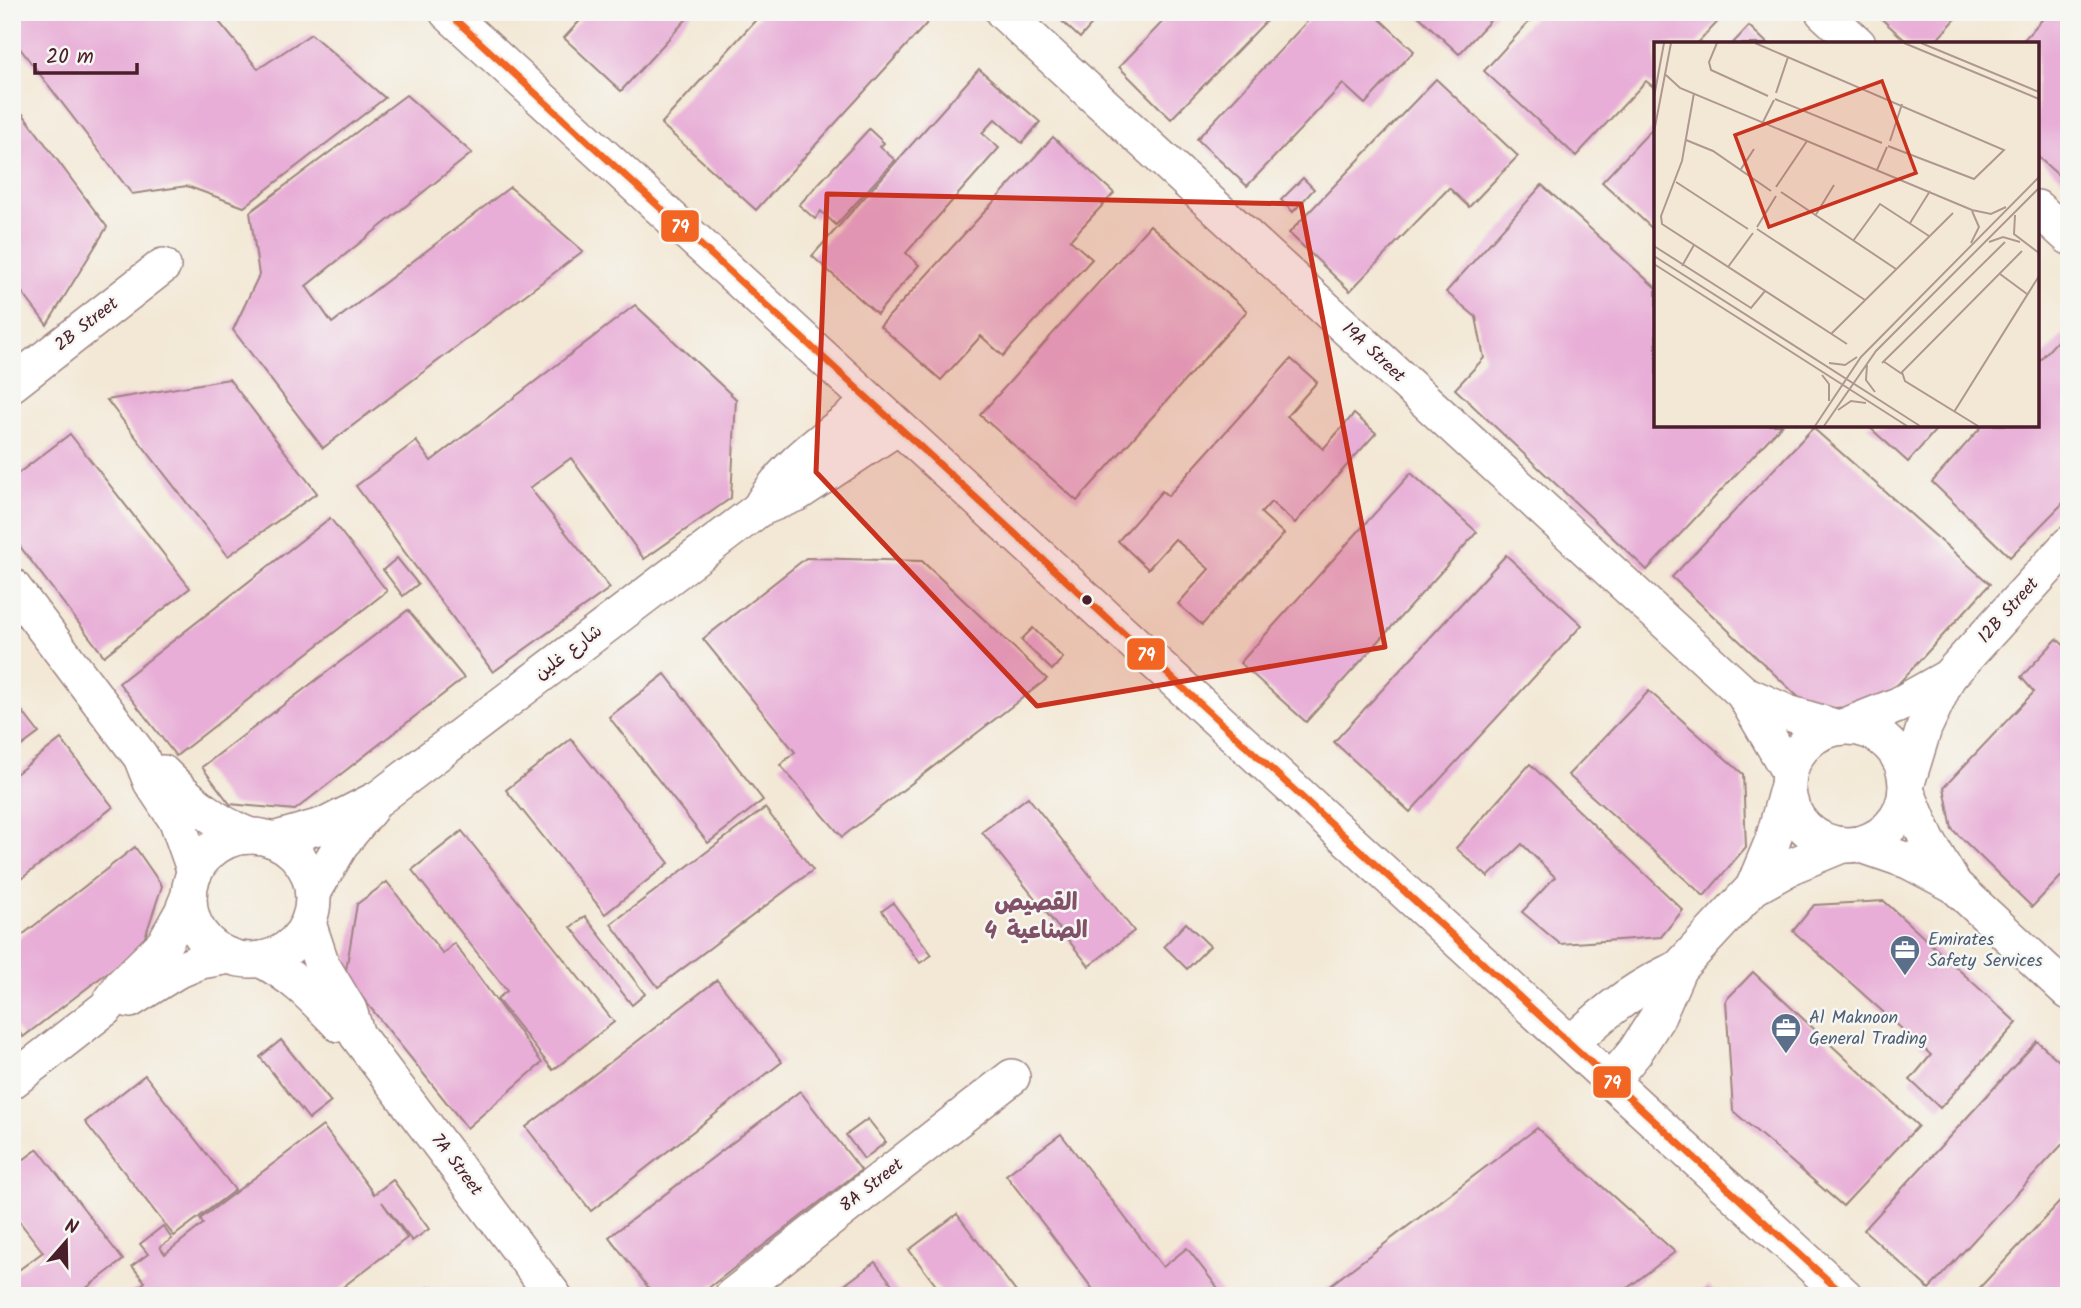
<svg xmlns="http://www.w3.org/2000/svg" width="2081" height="1308" viewBox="0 0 2081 1308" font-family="Kalam,'Playpen Sans Arabic',sans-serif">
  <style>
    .building { fill: #e8aed7 }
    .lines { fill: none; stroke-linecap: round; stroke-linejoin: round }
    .minor-casing { stroke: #9e8480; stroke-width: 38 }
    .minor { stroke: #fff; stroke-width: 35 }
    .bus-1-casing { stroke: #f6f6f2; stroke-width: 12 }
    .bus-1 { stroke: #f26522; stroke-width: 7 }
    .marked { fill: #c8321e; fill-opacity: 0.2; stroke: #c8321e; stroke-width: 5; stroke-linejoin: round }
    .bus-dot { fill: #4a1f2b; stroke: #f6f6f2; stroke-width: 2.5 }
    .labels { text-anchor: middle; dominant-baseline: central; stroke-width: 5; stroke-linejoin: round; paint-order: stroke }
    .street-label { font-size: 18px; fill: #4a1f2b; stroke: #f6f6f2 }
    .service-label { font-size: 18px; fill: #4e5e75; stroke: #f6f6f2; text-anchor: start }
    .district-label { font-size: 24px; font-weight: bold; fill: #815167; stroke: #f6f6f2 }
    .inset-road { fill: none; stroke: #af9891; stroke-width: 2 }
    .view { fill: #c8321e; fill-opacity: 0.15; stroke: #c8321e; stroke-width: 3.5 }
    .inset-edge { fill: none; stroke: #4a1f2b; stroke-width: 3.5 }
    .line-badge { stroke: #f6f6f2; stroke-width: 2.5 }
    .badge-label { font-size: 19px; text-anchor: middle; font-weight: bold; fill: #fff }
  </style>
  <rect width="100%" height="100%" fill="#f6f6f2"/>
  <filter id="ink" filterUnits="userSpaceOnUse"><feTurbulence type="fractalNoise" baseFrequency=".0143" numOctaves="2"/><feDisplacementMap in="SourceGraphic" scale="14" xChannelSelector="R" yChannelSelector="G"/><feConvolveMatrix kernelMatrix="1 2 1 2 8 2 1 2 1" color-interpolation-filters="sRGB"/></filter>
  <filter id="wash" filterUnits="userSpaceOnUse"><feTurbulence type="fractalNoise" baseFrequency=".00686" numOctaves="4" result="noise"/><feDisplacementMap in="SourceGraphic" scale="28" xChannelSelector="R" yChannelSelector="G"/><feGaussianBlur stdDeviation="1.57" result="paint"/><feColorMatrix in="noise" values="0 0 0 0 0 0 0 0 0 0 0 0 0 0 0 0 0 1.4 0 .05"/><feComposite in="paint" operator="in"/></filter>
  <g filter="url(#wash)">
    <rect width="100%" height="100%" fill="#f3e8d5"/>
    <g id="blocks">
      <g class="building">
        <path d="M12,12H211L258,69L311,34L385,98L244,207L187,186L132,194L12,38Z"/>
        <path d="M588,12H693L621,91L564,38Z"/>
        <path d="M763,12H917L928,22L756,210L661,124Z"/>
        <path d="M1052,12H1103L1080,38Z"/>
        <path d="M1172,12H1275L1171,119L1119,67Z"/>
        <path d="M1316,12H1372L1414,51L1365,104L1343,84L1247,186L1197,139Z"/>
        <path d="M1414,12H1498L1459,54Z"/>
        <path d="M1538,12H1727L1697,44H1656V89L1646,81L1576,156L1484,71Z"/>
        <path d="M1874,12H1962L1933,44H1909Z"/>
        <path d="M2049,12H2069V185L2037,156V44H2020Z"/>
        <path d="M1749,26L1768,44H1732Z"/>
        <path d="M979,69L1040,122L1022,143L995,119L982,133L999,148L906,253L919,265L877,314L812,256Z"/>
        <path d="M1436,79L1518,156L1469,207L1449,188L1350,291L1289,233Z"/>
        <path d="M406,95L472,153L306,286L332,323L510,187L583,251L323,448L233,330L259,275L250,212Z"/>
        <path d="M23,114L107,227L47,325L12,279V122Z"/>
        <path d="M1656,125V232L1602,182Z"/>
        <path d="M869,129L884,143L880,147L895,160L836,225L821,211L815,219L799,205Z"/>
        <path d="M1053,137L1114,193L1070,240L1092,259L1003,356L981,336L941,380L880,326Z"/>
        <path d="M1303,178L1314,189L1293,212L1281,200Z"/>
        <path d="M1542,185L1656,288V425H1782L1647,570L1455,389L1484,358L1476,317L1446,292Z"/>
        <path d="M1150,225L1247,311L1077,501L980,415Z"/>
        <path d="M635,305L736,399L731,498L644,559L571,458L530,488L610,588L493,672L356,486L416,441L431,461Z"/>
        <path d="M2069,328V497L2010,557L1932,482L1983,425H2037V363Z"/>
        <path d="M1291,359L1317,382L1287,416L1323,449L1354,414L1376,433L1295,523L1271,502L1261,513L1284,534L1202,625L1178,604L1209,569L1175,539L1148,569L1118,541L1162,491L1168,496Z"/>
        <path d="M229,379L317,493L228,556L107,400Z"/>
        <path d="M1867,425H1940L1908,462Z"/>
        <path d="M1813,428L1990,584L1878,706L1811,709L1672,577Z"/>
        <path d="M70,434L190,588L104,656L12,536V478Z"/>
        <path d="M1411,473L1477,532L1306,722L1240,663Z"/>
        <path d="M330,518L387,591L176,756L119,683Z"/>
        <path d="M1506,555L1582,625L1410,812L1334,742Z"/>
        <path d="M397,558L418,584L403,596L383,570Z"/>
        <path d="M806,558L922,561L1047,679L842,837L780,765L795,752L703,639Z"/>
        <path d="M408,610L464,678L295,810L230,804L202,767Z"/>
        <path d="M1033,628L1063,658L1052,670L1021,640Z"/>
        <path d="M2057,639L2069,650V868L2032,907L1952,829L1944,787L2034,692L2021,677Z"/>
        <path d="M665,674L763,800L708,843L609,717Z"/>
        <path d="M1649,691L1743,774L1746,847L1704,896L1568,775Z"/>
        <path d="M12,698L39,733L12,753Z"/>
        <path d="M61,739L113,807L12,886V777Z"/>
        <path d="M571,739L669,863L605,914L506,790Z"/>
        <path d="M1530,764L1683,910L1661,937L1560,944L1522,912L1555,877L1522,844L1488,877L1456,848Z"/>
        <path d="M1028,797L1134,931L1089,966L982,832Z"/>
        <path d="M765,808L813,870L658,987L611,924Z"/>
        <path d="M462,831L614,1022L553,1070L497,999L507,991L412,870Z"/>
        <path d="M135,847L162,886L142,946L23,1037L12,1023V943Z"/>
        <path d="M387,882L443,954L454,943L542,1063L467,1128L345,976L357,904Z"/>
        <path d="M1884,901L2017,1023L1940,1108L1910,1080L1931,1055L1793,931L1814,905Z"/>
        <path d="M893,903L932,955L920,963L882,911Z"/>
        <path d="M585,916L645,994L632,1005L571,927Z"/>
        <path d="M1186,923L1210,946L1187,969L1164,946Z"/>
        <path d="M1753,972L1918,1126L1843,1206L1733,1111L1726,1000Z"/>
        <path d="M717,980L782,1062L591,1211L526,1127Z"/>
        <path d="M281,1040L331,1102L309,1119L260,1057Z"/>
        <path d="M2037,1041L2069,1070V1137L1929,1289L1864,1230Z"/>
        <path d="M145,1075L235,1190L174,1236L85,1122Z"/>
        <path d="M800,1091L861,1170L698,1296H655L609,1237Z"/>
        <path d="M868,1119L886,1142L864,1159L846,1135Z"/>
        <path d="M323,1126L374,1194L393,1180L429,1229L412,1241L382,1202L407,1238L331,1296H127L145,1282L132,1266L148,1254L140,1244L163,1226L172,1239L160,1247L165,1254L203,1224L200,1219Z"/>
        <path d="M1537,1128L1675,1252L1617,1296H1316Z"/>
        <path d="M1061,1134L1163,1267L1187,1248L1224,1296H1098L1006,1175Z"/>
        <path d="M38,1149L123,1260L76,1296H12V1275L43,1252L12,1212V1168Z"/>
        <path d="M2069,1192V1296H1972Z"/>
        <path d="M957,1214L1019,1296H944L909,1250Z"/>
        <path d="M875,1262L901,1296H830Z"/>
        <path d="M1708,1286L1719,1296H1696Z"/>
        <path d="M428,1287L435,1296H416Z"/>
      </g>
    </g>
  </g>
  <g filter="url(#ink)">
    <use href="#blocks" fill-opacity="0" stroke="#9e8480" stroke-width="2"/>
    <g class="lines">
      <g class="minor-casing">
        <g id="minor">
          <path d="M447,12L1845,1296"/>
          <path d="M1003,12L1743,693L1789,772"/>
          <path d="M1823,12L1858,44"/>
          <path d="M2037,208L2069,237"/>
          <path d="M12,384L163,266"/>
          <path d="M759,509C785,463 831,434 871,402"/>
          <path d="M12,586L141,757L151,782L177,821L195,872"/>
          <path d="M1743,693L1788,713L1835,727"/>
          <path d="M1845,726L1898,705L1948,677L2069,544"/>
          <circle cx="1847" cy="786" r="59"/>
          <path d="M163,773C192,802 212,821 250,836"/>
          <path d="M1907,783L1924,728L1948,677"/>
          <path d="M1906,790L1927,840L1954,885"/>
          <circle cx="251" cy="898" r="62"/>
          <path d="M273,840L328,824L379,798L759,509L798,493L898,427"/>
          <path d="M1859,844L1908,861L1954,885L2069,992"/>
          <path d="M1753,888L1773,840L1787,789"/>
          <path d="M313,893L342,843L370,809"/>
          <path d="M308,923L322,965L349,1010L357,1035L554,1296"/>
          <path d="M260,959C295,977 313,997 339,1024"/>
          <path d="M130,1000L175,972L201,961L230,956"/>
          <path d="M1571,1044C1603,1012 1637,986 1679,968"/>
          <path d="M12,1081L107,1007L121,986L164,944L182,912L189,895"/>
          <path d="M1611,1081L1635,1052L1658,1016L1679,968L1753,888L1796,864L1842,845"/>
          <path d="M732,1296L1012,1077"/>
        </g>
      </g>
      <use href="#minor" class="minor"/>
      <g class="bus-1-casing">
        <path id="bus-1" d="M447,12L1845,1296"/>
      </g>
      <use href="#bus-1" class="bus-1"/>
    </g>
  </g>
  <path class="marked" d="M827,194L1301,204L1385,647L1037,706L816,472Z"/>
  <defs>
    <g id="office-pin" transform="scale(1.575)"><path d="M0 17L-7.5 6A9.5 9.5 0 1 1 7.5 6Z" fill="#5c6f8a" stroke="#f6f6f2"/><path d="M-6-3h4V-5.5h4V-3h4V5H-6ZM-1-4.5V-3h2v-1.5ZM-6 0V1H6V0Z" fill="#fff"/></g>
  </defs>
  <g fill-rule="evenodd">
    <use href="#office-pin" x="1905" y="950"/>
    <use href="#office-pin" x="1786" y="1028"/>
  </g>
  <circle class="bus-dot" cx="1087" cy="600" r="6"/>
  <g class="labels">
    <g class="street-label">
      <text transform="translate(87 325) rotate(-38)">2B Street</text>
      <text transform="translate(1373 353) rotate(43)">19A Street</text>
      <text transform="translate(2009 611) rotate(-48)">12B Street</text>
      <text transform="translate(569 653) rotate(-37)">شارع غلين</text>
      <text transform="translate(456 1165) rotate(53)">7A Street</text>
      <text transform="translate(872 1186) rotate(-38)">8A Street</text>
    </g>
    <g class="service-label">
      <text x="1928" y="940">Emirates<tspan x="1928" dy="21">Safety Services</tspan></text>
      <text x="1809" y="1018">Al Maknoon<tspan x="1809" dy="21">General Trading</tspan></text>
    </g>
    <g class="district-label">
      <text x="1036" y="903">القصيص<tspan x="1036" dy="28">الصناعية 4</tspan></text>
    </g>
  </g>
  <g transform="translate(1654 42)">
    <rect width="385" height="385" fill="#f3e8d5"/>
    <path class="inset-road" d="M63,1L55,20L57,28L114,54M101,1L350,108L320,137L234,104M250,1L385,57M267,1L385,50M12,33L26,46L318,168L337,172L352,165M40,51L28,119L7,174L8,182L193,302M122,51L134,15M0,55L10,1M121,57L228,101M109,80L120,58M0,90L17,1M32,98L59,109L117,149M236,99L248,62M87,127L100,107M223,128L233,105M22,140L94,187M122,145L153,99M127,150L242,227M361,173L360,192L385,211M161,174L180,143M256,181L276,149M103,185L122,154M103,187L211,258M199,199L226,162L275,194M335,200L349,195L366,200M317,201L325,185L318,169M0,204L97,266L111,249M0,214L266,384M0,222L253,384M28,224L40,203M74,225L99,191M346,232L373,252M177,292L299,171M229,319L248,332M175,321L191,323L203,315M228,321L351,200M213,323L212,338L221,350M168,333L175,342V359M184,368L197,359L212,361M300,370L385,234M161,384L207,315L385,135M170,384L222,309L385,146M324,384L251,339L248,330L368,209"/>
    <path class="view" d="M228,39L262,131L115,185L81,93Z"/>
    <rect width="385" height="385" class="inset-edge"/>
  </g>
  <g class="line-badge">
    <rect x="660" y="209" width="40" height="34" rx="7" fill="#f26522"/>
    <rect x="1126" y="637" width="40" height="34" rx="7" fill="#f26522"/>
    <rect x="1592" y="1065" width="40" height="34" rx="7" fill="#f26522"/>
  </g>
  <g class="badge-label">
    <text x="680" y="233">79</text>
    <text x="1146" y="661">79</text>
    <text x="1612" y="1089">79</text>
  </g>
  <rect width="2081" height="1308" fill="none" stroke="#f6f6f2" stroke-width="42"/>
  <g transform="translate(66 1242) rotate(20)" stroke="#f6f6f2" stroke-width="5" paint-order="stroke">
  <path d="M0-5L12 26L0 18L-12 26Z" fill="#4a1f2b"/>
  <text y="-10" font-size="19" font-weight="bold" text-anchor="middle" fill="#4a1f2b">N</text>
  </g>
  <path d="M35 63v10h102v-10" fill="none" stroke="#4a1f2b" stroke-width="3.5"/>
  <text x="46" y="63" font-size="21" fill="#4a1f2b" stroke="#f6f6f2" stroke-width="5" paint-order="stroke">20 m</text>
</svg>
